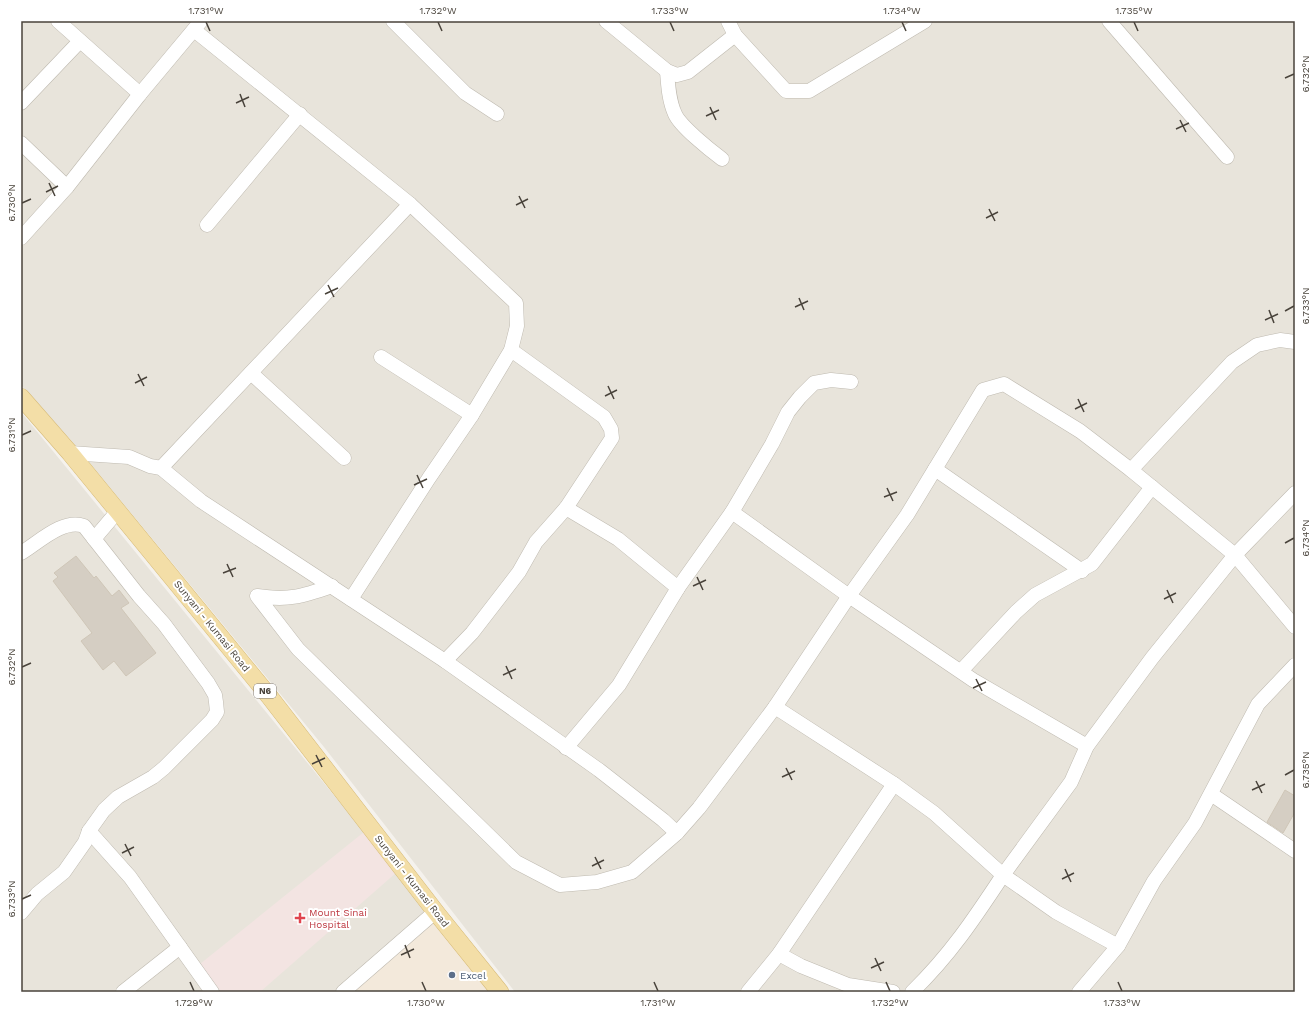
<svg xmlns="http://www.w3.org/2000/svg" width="1316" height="1013" viewBox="0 0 1316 1013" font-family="'Work Sans',sans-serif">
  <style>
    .residential { fill: #e8e4db }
    .commercial { fill: #f3e9db }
    .medical { fill: #f3e4e2 }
    .building { fill: #d5cec3; stroke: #cfc6b7 }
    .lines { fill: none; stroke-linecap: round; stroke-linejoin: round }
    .minor-casing { stroke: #bfbab0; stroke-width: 15 }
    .major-casing { stroke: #d7bb78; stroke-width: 18 }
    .minor { stroke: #fff; stroke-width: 14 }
    .major { stroke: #f3dea7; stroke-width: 17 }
    .ticks { fill: none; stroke: #49433b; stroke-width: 1.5 }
    .health-dot { fill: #e0444e; stroke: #fff; stroke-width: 1.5 }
    .service-dot { fill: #5c6f8a; stroke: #fff; stroke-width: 1.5 }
    .labels { text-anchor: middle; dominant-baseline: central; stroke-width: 4; stroke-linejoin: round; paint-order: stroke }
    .shield { fill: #fff; stroke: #807b76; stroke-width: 1 }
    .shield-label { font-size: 9px; font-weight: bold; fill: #49433b }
    .street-label { font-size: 10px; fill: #49433b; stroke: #fff }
    .health-label { font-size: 10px; fill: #be3a42; stroke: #fff; text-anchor: start }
    .service-label { font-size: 10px; fill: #4e5e75; stroke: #fff; text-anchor: start }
    .neatline { fill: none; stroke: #49433b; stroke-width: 1.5 }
    .ticks-label { font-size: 10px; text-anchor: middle; fill: #49433b }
  </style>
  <rect width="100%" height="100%" fill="#f5f2ed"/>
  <g class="residential">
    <path d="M21,21H1295V992H515L324,747L70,439L21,385Z"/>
    <path d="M21,412L417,897L491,992H21Z"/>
  </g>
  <path class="commercial" d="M436,921L491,992H353Z"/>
  <path class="medical" d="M364,832L397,872L260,992H221L200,964Z"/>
  <g class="building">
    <path d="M76,556L94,578L96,576L112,596L119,590L129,603L121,608L156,653L126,676L114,661L103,670L81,641L92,633L53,581L58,577L54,573Z"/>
    <path d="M1285,790L1295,796V812L1283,833L1267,822Z"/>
  </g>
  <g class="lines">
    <g class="minor-casing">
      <g id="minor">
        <path d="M58,21L140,94"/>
        <path d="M393,21L465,93L497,114"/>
        <path d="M606,21L667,71L677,75L688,72L735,35"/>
        <path d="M728,21L735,35L786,91H809L925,21"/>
        <path d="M1109,21L1227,157"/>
        <path d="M194,30L410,204L516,303L517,326L511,350L472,415L429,478L351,599"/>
        <path d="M667,71C668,85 669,101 675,114C680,126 710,150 722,159"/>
        <path d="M21,103L80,41"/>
        <path d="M21,143L67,187"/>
        <path d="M207,225L300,114"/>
        <path d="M21,238L67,187L140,94L201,21"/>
        <path d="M511,350L604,417L611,429L612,438L566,508"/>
        <path d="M381,357L472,415"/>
        <path d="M251,373L344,458"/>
        <path d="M70,453L129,457L150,466L161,468L201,501L445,661L599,770L663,820L677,833L699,808L775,707"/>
        <path d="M161,468L410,204"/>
        <path d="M935,469L1082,571"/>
        <path d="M1131,470L1232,362L1257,345L1280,340L1295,342"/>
        <path d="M732,512L849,596L973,680L1087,746"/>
        <path d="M94,539L117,512"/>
        <path d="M21,553C38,543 63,518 84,526L139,596L164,624L208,683L215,695L216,702L217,712L212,720L164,768L153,777L118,797L104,810L89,831L130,877L212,992"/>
        <path d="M332,586C303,596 289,601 257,596L298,649L516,862L560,885L597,882L632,872L677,833"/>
        <path d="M445,661L472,633L519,572L536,542L566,508L618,539L678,588"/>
        <path d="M961,671L1016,612L1035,595L1092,564L1152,487"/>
        <path d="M566,748L619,685L678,588L732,512L772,444L788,412L800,397L814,383L831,380L851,382"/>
        <path d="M1211,794L1295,851"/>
        <path d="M21,913L37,894L64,872L85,842L89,831"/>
        <path d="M1118,946L1056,912L1003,875L1071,782L1087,746L1152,658L1235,555L1295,493"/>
        <path d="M779,954L801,966L848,985L893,992"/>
        <path d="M123,992L180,947"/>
        <path d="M343,992L435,912"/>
        <path d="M748,992L779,954L894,784"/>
        <path d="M912,992C950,955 974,919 1003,875L934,813L894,784L775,707L849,596L907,515L983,390L1004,384L1080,431L1131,470L1235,555L1295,627"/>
        <path d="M1079,992L1118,946L1154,881L1195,823L1258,704L1295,665"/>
      </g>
    </g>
    <g class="major-casing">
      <path id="major" d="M21,397L70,453L269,696L438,915L500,992"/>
    </g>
    <use href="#minor" class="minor"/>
    <use href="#major" class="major"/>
  </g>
  <path class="ticks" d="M206,22L210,31M438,22L442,31M670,22L674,31M902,22L906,31M1134,22L1138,31M1285,78L1294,74M240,94L245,107M236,103L249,97M710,107L716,120M706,116L719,110M1180,120L1186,132M1176,129L1189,123M49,183L55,196M46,192L58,186M519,196L525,208M22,203L31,199M516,205L528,199M989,209L995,221M986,218L998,212M328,285L334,297M325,294L338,288M799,298L804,310M795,307L808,301M1269,310L1274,323M1285,311L1294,306M1265,320L1278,314M138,374L144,386M135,383L147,377M608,386L614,399M605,396L617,390M1078,399L1084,412M1075,409L1087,403M22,435L31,431M417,475L423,488M414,485L427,479M887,488L893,501M884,497L897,492M1285,543L1294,538M227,564L233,577M223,573L236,568M697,577L703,590M693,586L706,580M1167,590L1173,603M1164,599L1176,593M506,666L512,679M22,667L31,663M503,675L516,669M976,679L982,691M973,688L986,682M316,755L322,767M312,764L325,758M786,768L792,780M1285,775L1294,770M782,777L795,771M1256,781L1262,793M1252,790L1265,784M125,844L131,856M122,853L134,847M595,857L601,869M592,866L604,860M1065,869L1071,882M1062,879L1074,873M22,899L31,895M405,945L410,958M401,955L414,949M875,958L881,971M871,968L884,962M190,982L194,991M422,982L426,991M654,982L658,991M886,982L890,991M1118,982L1122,991"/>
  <path class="health-dot" d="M298 912h4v4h4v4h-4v4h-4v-4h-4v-4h4z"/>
  <circle class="service-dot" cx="452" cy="975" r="4"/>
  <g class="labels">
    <rect class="shield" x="254" y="684" width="22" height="14" rx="3"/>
    <g class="shield-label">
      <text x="265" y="691">N6</text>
    </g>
    <g class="street-label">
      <text transform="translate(212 626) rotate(51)">Sunyani - Kumasi Road</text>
      <text transform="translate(412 881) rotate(52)">Sunyani - Kumasi Road</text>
    </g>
    <g class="health-label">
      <text x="309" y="912">Mount Sinai<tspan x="309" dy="12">Hospital</tspan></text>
    </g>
    <g class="service-label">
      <text x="460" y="975">Excel</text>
    </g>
  </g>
  <rect width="1316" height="1013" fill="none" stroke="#ffffff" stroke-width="44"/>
  <rect x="22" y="22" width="1272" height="969" class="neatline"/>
  <g class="ticks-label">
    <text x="206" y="14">1.731°W</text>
    <text x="438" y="14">1.732°W</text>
    <text x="670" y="14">1.733°W</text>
    <text x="902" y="14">1.734°W</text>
    <text x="1134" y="14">1.735°W</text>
    <text transform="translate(1305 74) rotate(-90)" y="4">6.732°N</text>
    <text transform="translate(11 203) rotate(-90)" y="4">6.730°N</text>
    <text transform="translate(1305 306) rotate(-90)" y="4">6.733°N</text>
    <text transform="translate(11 435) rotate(-90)" y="4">6.731°N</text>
    <text transform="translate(1305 538) rotate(-90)" y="4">6.734°N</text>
    <text transform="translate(11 667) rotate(-90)" y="4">6.732°N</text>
    <text transform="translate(1305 770) rotate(-90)" y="4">6.735°N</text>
    <text transform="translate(11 899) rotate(-90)" y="4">6.733°N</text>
    <text x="194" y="1006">1.729°W</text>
    <text x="426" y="1006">1.730°W</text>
    <text x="658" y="1006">1.731°W</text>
    <text x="890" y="1006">1.732°W</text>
    <text x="1122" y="1006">1.733°W</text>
  </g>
</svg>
